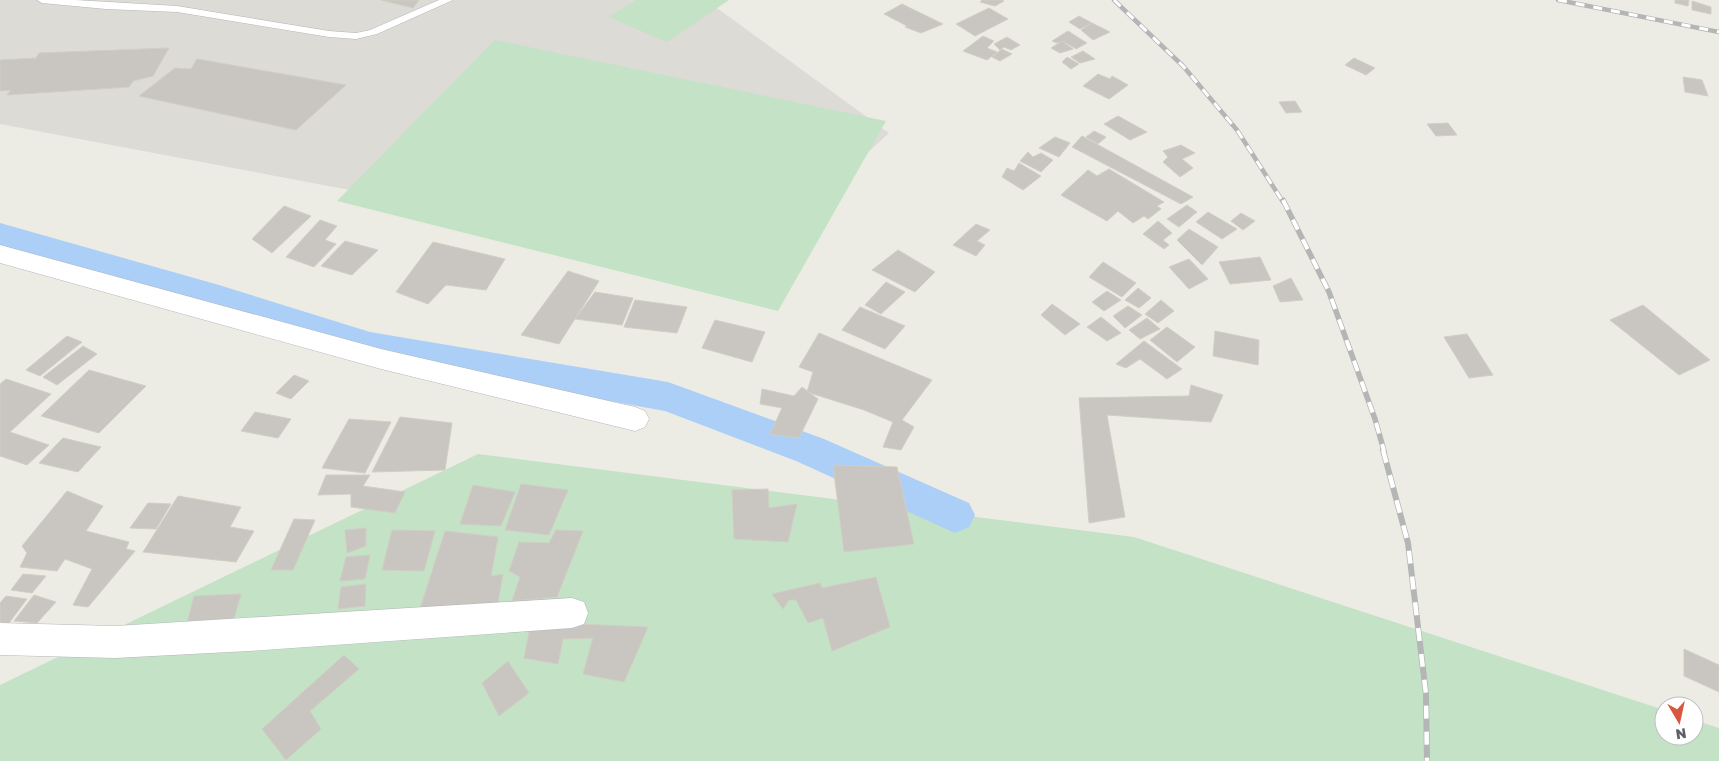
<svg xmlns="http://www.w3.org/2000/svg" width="1719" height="761" viewBox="0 0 1719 761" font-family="'Golos Text',sans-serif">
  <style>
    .industrial { fill: #dcdbd6 }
    .green { fill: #c3e2c6 }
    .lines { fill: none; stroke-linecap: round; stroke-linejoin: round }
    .canal { fill: #abcff7; fill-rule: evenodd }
    .building { fill: #c9c6c1; stroke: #d1cec3 }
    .lane-casing { stroke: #b4b6ba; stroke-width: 1 }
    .street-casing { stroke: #b4b6ba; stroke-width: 1 }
    .lane { fill: #fff; fill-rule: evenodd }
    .street { fill: #fff; fill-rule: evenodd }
    .rail-far2-casing { stroke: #b4b5b5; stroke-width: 4.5 }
    .rail-far1-casing { stroke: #b4b5b5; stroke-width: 5.5 }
    .rail-casing { stroke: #b4b5b5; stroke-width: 6 }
    .rail-far2 { stroke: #fff; stroke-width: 3; stroke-dasharray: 9; stroke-linecap: butt }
    .rail-far1 { stroke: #fff; stroke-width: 4; stroke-dasharray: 11; stroke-linecap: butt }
    .rail { stroke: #fff; stroke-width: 4.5; stroke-dasharray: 13; stroke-linecap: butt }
  </style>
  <rect width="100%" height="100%" fill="#edece4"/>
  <path class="industrial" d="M0,0H706L889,133L747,265L0,124Z"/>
  <g class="green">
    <path d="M636,0H729L667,42L609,17Z"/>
    <path d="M495,40L886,121L778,311L337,201Z"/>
    <path d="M478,454L1134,537L1664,710V736H1694V720L1719,728V761H0V685Z"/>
  </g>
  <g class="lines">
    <path class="canal" d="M0,223L219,285L370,332L668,382L824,439L969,503L975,515L969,527L955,533L796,461L665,411L370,358L211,307L0,245Z"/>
  </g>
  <g class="building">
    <path d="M381,0H419L413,8Z"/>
    <path d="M982,0H1002L1004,1L995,6L980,2Z"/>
    <path d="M1675,0H1689L1688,6L1675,3Z"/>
    <path d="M1692,1L1711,7V14L1692,10Z"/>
    <path d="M902,4L943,24L921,33L905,27L907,26L884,14Z"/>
    <path d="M989,8L1008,19L975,36L956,24Z"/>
    <path d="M1079,16L1092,23L1080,29L1069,22Z"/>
    <path d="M1092,23L1110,32L1093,40L1081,30Z"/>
    <path d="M1068,31L1087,43L1076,49L1063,41L1057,43L1052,41Z"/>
    <path d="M983,36L994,41L987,48L997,52L987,60L963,51Z"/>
    <path d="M1007,37L1020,45L1011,50L1004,47L1000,50L994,44Z"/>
    <path d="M1062,41L1073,49L1060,53L1051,48Z"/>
    <path d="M169,48L153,76L133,81L129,87L7,95L11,90L0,91V60L36,58L39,53Z"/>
    <path d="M1002,49L1012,54L1000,61L992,57Z"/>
    <path d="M1083,51L1095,59L1080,63L1071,57Z"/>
    <path d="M1067,57L1079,64L1071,69L1062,62Z"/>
    <path d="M1354,58L1375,68L1366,75L1345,65Z"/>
    <path d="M197,59L346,85L296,130L139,96L175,68L191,69Z"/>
    <path d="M1098,74L1110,79L1112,76L1128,85L1109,99L1083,86Z"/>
    <path d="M1683,77L1702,80L1708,96L1685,92Z"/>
    <path d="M1295,101L1302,112L1286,113L1279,102Z"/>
    <path d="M1118,116L1147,132L1130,140L1104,124Z"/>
    <path d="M1448,123L1457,135L1436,136L1427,124Z"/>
    <path d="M1094,131L1106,137L1098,144L1086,137Z"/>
    <path d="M1082,136L1193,197L1181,204L1072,147Z"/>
    <path d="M1055,137L1070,143L1059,157L1039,148Z"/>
    <path d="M1181,145L1195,153L1182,159L1193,168L1180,177L1163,162L1168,157L1163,151Z"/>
    <path d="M1028,152L1033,157L1041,153L1053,160L1041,172L1020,161Z"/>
    <path d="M1019,163L1041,176L1023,190L1002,177L1007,168L1014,171Z"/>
    <path d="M1109,169L1164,202L1157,206L1161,209L1148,219L1144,216L1133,223L1118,211L1107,221L1061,195L1088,170L1097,176Z"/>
    <path d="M1187,205L1197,212L1179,227L1167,219Z"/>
    <path d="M284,206L311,216L272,253L252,239Z"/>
    <path d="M1208,212L1237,229L1222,239L1196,222Z"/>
    <path d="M1241,213L1255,221L1243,230L1231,221Z"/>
    <path d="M320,220L337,226L325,240L336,244L314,267L286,257Z"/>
    <path d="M1158,221L1172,233L1163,240L1169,245L1164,249L1143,234Z"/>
    <path d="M976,224L990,230L977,241L985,245L976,256L953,245Z"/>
    <path d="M1189,229L1218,247L1202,265L1177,240Z"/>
    <path d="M345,241L378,250L352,275L321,266Z"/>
    <path d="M433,242L505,259L486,290L446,285L428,304L396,292Z"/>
    <path d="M898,250L935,272L915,292L872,270Z"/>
    <path d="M1260,257L1271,280L1230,284L1219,262Z"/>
    <path d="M1189,259L1208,279L1189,289L1169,267Z"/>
    <path d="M1103,262L1136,283L1122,297L1089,277Z"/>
    <path d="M568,271L599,281L559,344L521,335Z"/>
    <path d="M1291,278L1303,300L1280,302L1273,286Z"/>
    <path d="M886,282L905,292L881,314L865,305Z"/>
    <path d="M1138,288L1151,298L1139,308L1125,300Z"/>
    <path d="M1107,291L1121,300L1104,311L1092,302Z"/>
    <path d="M595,292L633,298L622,325L575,319Z"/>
    <path d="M635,300L687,307L677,333L624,327Z"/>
    <path d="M1161,300L1174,311L1158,323L1145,314Z"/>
    <path d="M1052,304L1080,324L1065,335L1041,315Z"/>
    <path d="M1643,305L1710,360L1679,375L1610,320Z"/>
    <path d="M1128,306L1142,315L1125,328L1113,316Z"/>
    <path d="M860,307L905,326L885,349L842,330Z"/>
    <path d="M1101,317L1121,333L1107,341L1087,327Z"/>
    <path d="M1147,318L1160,329L1140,339L1129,330Z"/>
    <path d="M715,320L765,332L752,362L702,348Z"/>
    <path d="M1167,327L1195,347L1177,362L1150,340Z"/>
    <path d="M1215,331L1259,340L1258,365L1213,356Z"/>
    <path d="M819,333L932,380L902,420L914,427L901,450L883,447L893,422L864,410L807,392L813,372L799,367Z"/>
    <path d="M1467,334L1493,375L1469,378L1444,337Z"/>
    <path d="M67,336L82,342L40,376L26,370Z"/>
    <path d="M1144,341L1182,369L1167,379L1140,359L1126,368L1116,364Z"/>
    <path d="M83,346L97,354L57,385L43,377Z"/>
    <path d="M89,370L146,386L99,433L41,416Z"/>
    <path d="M294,375L309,381L291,399L276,393Z"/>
    <path d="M6,379L51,394L10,432L49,445L27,465L0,456V384Z"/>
    <path d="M1191,385L1223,395L1211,422L1107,415L1125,517L1089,523L1079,398L1189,396Z"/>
    <path d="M802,387L818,399L799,438L770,434L782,408L760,404L762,389L794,396Z"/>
    <path d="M255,412L291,419L278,438L241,431Z"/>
    <path d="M400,417L452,423L445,470L372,472Z"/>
    <path d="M349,419L391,422L365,473L322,468Z"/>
    <path d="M63,438L101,447L78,472L39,463Z"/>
    <path d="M833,465L897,467L914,544L844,552Z"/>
    <path d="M326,475H370L363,486L405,492L395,513L351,507V494L318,495Z"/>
    <path d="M521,484L568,490L549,535L505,530Z"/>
    <path d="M473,485L515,492L501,526L460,524Z"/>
    <path d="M768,489L769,508L797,504L788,542L734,539L732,490Z"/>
    <path d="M67,491L103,506L86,531L129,542L126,549L135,551L88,607L73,605L92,569L65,559L57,571L20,567L27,553L22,546Z"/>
    <path d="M178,496L241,507L230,527L254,531L236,562L143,552Z"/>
    <path d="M148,503L171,504L156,529L130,528Z"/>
    <path d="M294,519L315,520L293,570H271Z"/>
    <path d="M366,528V546L347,553L345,530Z"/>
    <path d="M392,530L435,531L424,571L382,570Z"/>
    <path d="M556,530L583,531L557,597L512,601L520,577L509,571L519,542L549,543Z"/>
    <path d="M445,531L498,537L491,576L503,574L497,608L418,615Z"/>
    <path d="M370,555L365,579L340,581L346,557Z"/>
    <path d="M23,574L46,576L32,593L11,590Z"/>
    <path d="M876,577L890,627L832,651L823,618L808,623L796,600H789L783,609L772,594L820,583L822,588Z"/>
    <path d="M366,584L365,606L338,609L341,587Z"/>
    <path d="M241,594L233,622L187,623L194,596Z"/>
    <path d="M34,595L56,602L37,623L14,621Z"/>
    <path d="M6,596L27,599L9,623L0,622V603Z"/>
    <path d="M531,622L648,627L624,682L583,674L593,638L563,639L558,664L524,658Z"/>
    <path d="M1684,649L1719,665V692L1684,676Z"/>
    <path d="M344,655L359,669L310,711L321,729L286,760L262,729Z"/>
    <path d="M508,661L529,693L499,716L482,683Z"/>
  </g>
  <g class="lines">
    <g class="lane-casing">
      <path id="lane" d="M37,0H75L177,6L329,31L356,33L370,30L439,0H453L377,34L356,39L329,37L177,12L106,9L42,3Z"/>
    </g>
    <g class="street-casing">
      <g id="street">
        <path d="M0,245L381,349L635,407L645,411L649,419L645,427L635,431L381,369L0,263Z"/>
        <path d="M572,598L584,602L588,613L584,624L572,628L249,651L115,658L0,655V623L115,626Z"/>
      </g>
    </g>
    <use href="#lane" class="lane"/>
    <use href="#street" class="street"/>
    <g class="rail-far2-casing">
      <g id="rail-far2">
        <path d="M1114,0L1183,66L1237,130L1283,202"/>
        <path d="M1558,0L1719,32"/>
      </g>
    </g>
    <g class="rail-far1-casing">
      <path id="rail-far1" d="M1283,200L1329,292L1375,419L1384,451"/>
    </g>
    <g class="rail-casing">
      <path id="rail" d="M1383,450L1408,543L1426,694L1427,761"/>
    </g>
    <use href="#rail-far2" class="rail-far2"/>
    <use href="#rail-far1" class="rail-far1"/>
    <use href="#rail" class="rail"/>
  </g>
  <g transform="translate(1679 721) rotate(171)"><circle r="24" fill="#ffffff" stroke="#bebfc1"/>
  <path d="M0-4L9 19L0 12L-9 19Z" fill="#d8583f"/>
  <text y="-8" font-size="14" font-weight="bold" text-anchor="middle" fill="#5c5f63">N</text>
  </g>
</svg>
